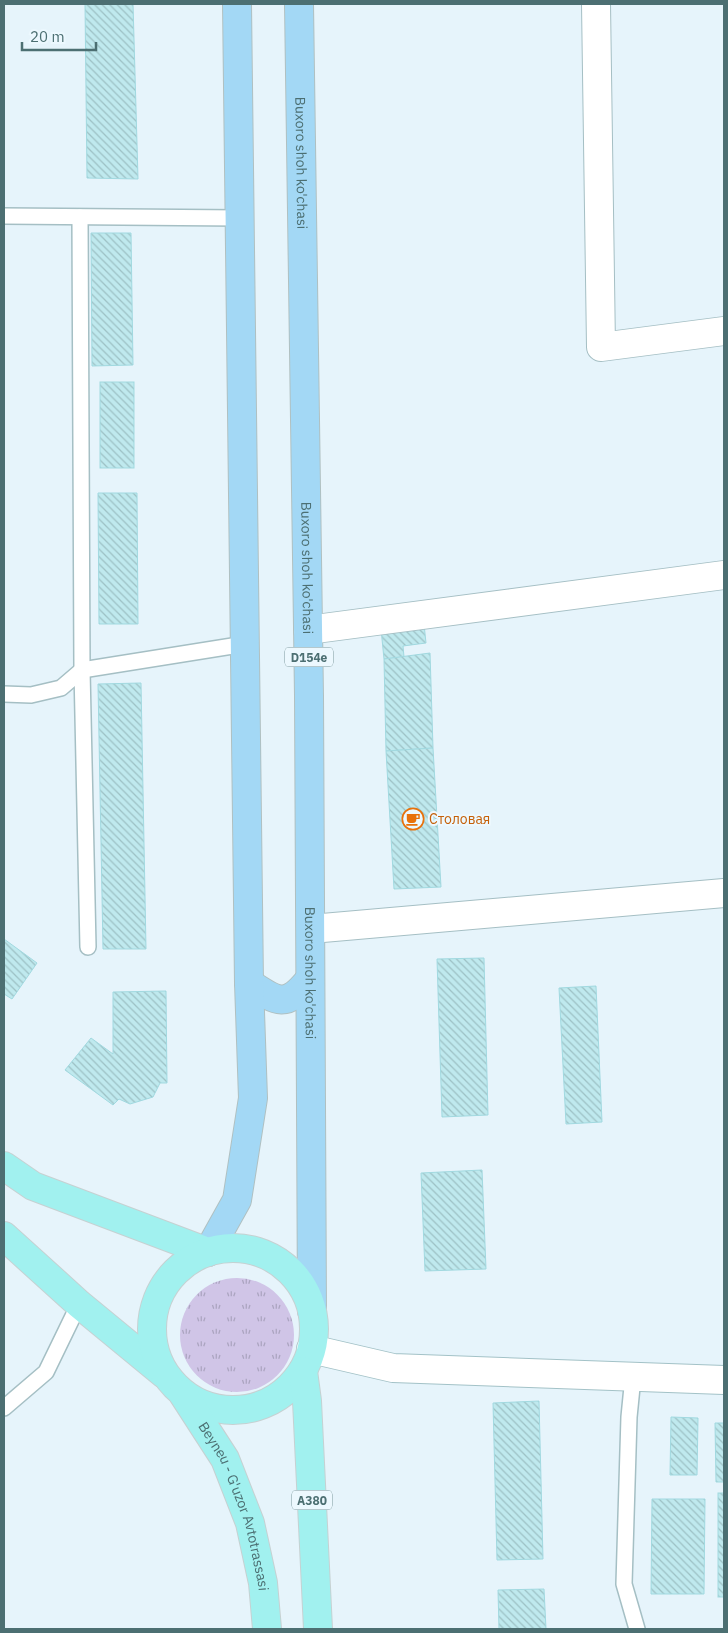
<svg xmlns="http://www.w3.org/2000/svg" width="728" height="1633" viewBox="0 0 728 1633" font-family="'IBM Plex Sans',sans-serif">
  <style>
    .grass { fill: url(#grass-tufts) }
    .building { fill: url(#building-back-hatch); stroke: #a1d9e0 }
    .lines { fill: none; stroke-linecap: round; stroke-linejoin: round }
    .lane-casing { stroke: #a5bfc4; stroke-width: 18 }
    .street-casing { stroke: #a5bfc4; stroke-width: 30 }
    .secondary-casing { stroke: #a3c2c7; stroke-width: 30 }
    .primary-casing { stroke: #b0c0c1; stroke-width: 30 }
    .highway-casing { stroke: #c6d1d2; stroke-width: 30 }
    .lane { stroke: #fff; stroke-width: 15 }
    .street { stroke: #fff; stroke-width: 28 }
    .secondary { stroke: #fff; stroke-width: 28 }
    .primary { stroke: #a3d8f5; stroke-width: 28 }
    .highway { stroke: #a1f1ef; stroke-width: 28 }
    .labels { text-anchor: middle; dominant-baseline: central; stroke-width: 4; stroke-linejoin: round; paint-order: stroke }
    .shield { fill: #ecf8fe; stroke: #7c989c; stroke-width: 1 }
    .shield-label { font-size: 12px; font-weight: bold; fill: #4c6f72 }
    .street-label { font-size: 14px; fill: #4c6f72; stroke: #ecf8fe }
    .food-label { font-size: 14px; fill: #c56008; stroke: #ecf8fe; text-anchor: start }
  </style>
  <defs>
    <pattern id="grass-tufts" width="24" height="20" patternUnits="userSpaceOnUse" patternTransform="scale(1.25)"><rect width="24" height="20" fill="#d0c5e7"/><path d="M3 7l-1-3M5 7V3M7 7l1-3M15 17l-1-3M17 17v-4M19 17l1-3" fill="none" stroke="#aba4c0"/></pattern>
    <pattern id="building-back-hatch" width="6" height="6" patternUnits="userSpaceOnUse" patternTransform="scale(1.25)"><rect width="6" height="6" fill="#bfe9ee"/><path d="M-1 5l2 2M0 0l6 6M5-1l2 2" fill="none" stroke="#9dc1c5"/></pattern>
  </defs>
  <rect width="100%" height="100%" fill="#e6f4fb"/>
  <circle class="grass" cx="237" cy="1335" r="57"/>
  <g class="building">
    <path d="M85,4H133L138,179L87,178Z"/>
    <path d="M91,233H131L133,365L92,366Z"/>
    <rect x="100" y="382" width="34" height="86"/>
    <path d="M98,493H137L138,624H99Z"/>
    <path d="M424,624L426,643L403,646L404,657L384,659L381,629Z"/>
    <path d="M430,653L433,748L386,751L384,659Z"/>
    <path d="M141,683L146,949H103L98,684Z"/>
    <path d="M433,748L441,887L394,889L386,751Z"/>
    <path d="M4,939L37,963L12,999L4,994Z"/>
    <path d="M484,958L488,1115L442,1117L437,959Z"/>
    <path d="M596,986L602,1122L566,1124L559,988Z"/>
    <path d="M166,991L167,1083H160L153,1097L130,1104L119,1099L113,1105L65,1070L91,1038L113,1054V992Z"/>
    <path d="M482,1170L486,1269L425,1271L421,1173Z"/>
    <path d="M539,1401L543,1559L497,1560L493,1403Z"/>
    <path d="M671,1417L698,1418L697,1475H670Z"/>
    <path d="M715,1423H724V1482H716Z"/>
    <rect x="718" y="1493" width="6" height="104"/>
    <path d="M652,1499H705L704,1594H651Z"/>
    <path d="M544,1589L546,1629H499L498,1590Z"/>
  </g>
  <g class="lines">
    <g class="lane-casing">
      <g id="lane">
        <path d="M4,216L240,218"/>
        <path d="M80,217L82,670L88,947"/>
        <path d="M4,694L31,695L61,688L82,670L245,644"/>
        <path d="M633,1377L629,1417L624,1584L637,1629"/>
        <path d="M4,1408L46,1372L79,1304"/>
      </g>
    </g>
    <g class="street-casing">
      <g id="street">
        <path d="M596,4L601,347L724,331"/>
        <path d="M308,630L724,575"/>
        <path d="M311,929L724,893"/>
      </g>
    </g>
    <g class="secondary-casing">
      <path id="secondary" d="M311,1349L393,1368L724,1380"/>
    </g>
    <g class="primary-casing">
      <g id="primary">
        <path id="s1" d="M299,4L309,696L312,1311"/>
        <path d="M249,983C277,1002 286,1009 310,979"/>
        <path d="M208,1252L237,1200L253,1098L249,983L237,4"/>
      </g>
    </g>
    <g class="highway-casing">
      <g id="highway">
        <path d="M4,1166L33,1186L208,1252"/>
        <path d="M4,1236L79,1304L164,1374"/>
        <circle cx="233" cy="1329" r="81"/>
        <path d="M303,1371L307,1401L318,1629"/>
        <path id="s2" d="M183,1394L225,1459L250,1523L263,1583L267,1629"/>
      </g>
    </g>
    <use href="#lane" class="lane"/>
    <use href="#street" class="street"/>
    <use href="#secondary" class="secondary"/>
    <use href="#primary" class="primary"/>
    <use href="#highway" class="highway"/>
  </g>
  <defs>
    <g id="cafe-ring" transform="scale(1.125)"><circle r="9.5" fill="#ecf8fe" stroke="#e8710a" stroke-width="1.5"/><path d="M-5.5-4.5H6V0H3Q3 3.5 0 3.5H-2.5Q-5.5 3.5-5.5 0ZM3-3.2v2h1.7v-2ZM-6 4.5H4V6H-6Z" fill="#e8710a"/></g>
  </defs>
  <g fill-rule="evenodd">
    <use href="#cafe-ring" x="413" y="819"/>
  </g>
  <g class="labels">
    <g class="shield">
      <rect x="285" y="647.5" width="48" height="19" rx="4"/>
      <rect x="292" y="1490.5" width="40" height="19" rx="4"/>
    </g>
    <g class="shield-label">
      <text x="309" y="657">D154e</text>
      <text x="312" y="1500">A380</text>
    </g>
    <g class="street-label">
      <text stroke="none"><textPath href="#s1" startOffset="159">Buxoro shoh ko'chasi</textPath></text>
      <text stroke="none"><textPath href="#s1" startOffset="564">Buxoro shoh ko'chasi</textPath></text>
      <text stroke="none"><textPath href="#s1" startOffset="969">Buxoro shoh ko'chasi</textPath></text>
      <text stroke="none"><textPath href="#s2" startOffset="125">Beyneu - G'uzor Avtotrassasi</textPath></text>
    </g>
    <g class="food-label">
      <text x="429" y="819">Столовая</text>
    </g>
  </g>
  <rect width="728" height="1633" fill="none" stroke="#4c6f72" stroke-width="10"/>
  <path d="M22 42v8h74v-8" fill="none" stroke="#4c6f72" stroke-width="2.5"/>
  <text x="30" y="42" font-size="15" fill="#4c6f72" stroke="#ecf8fe" stroke-width="4" paint-order="stroke">20 m</text>
</svg>
